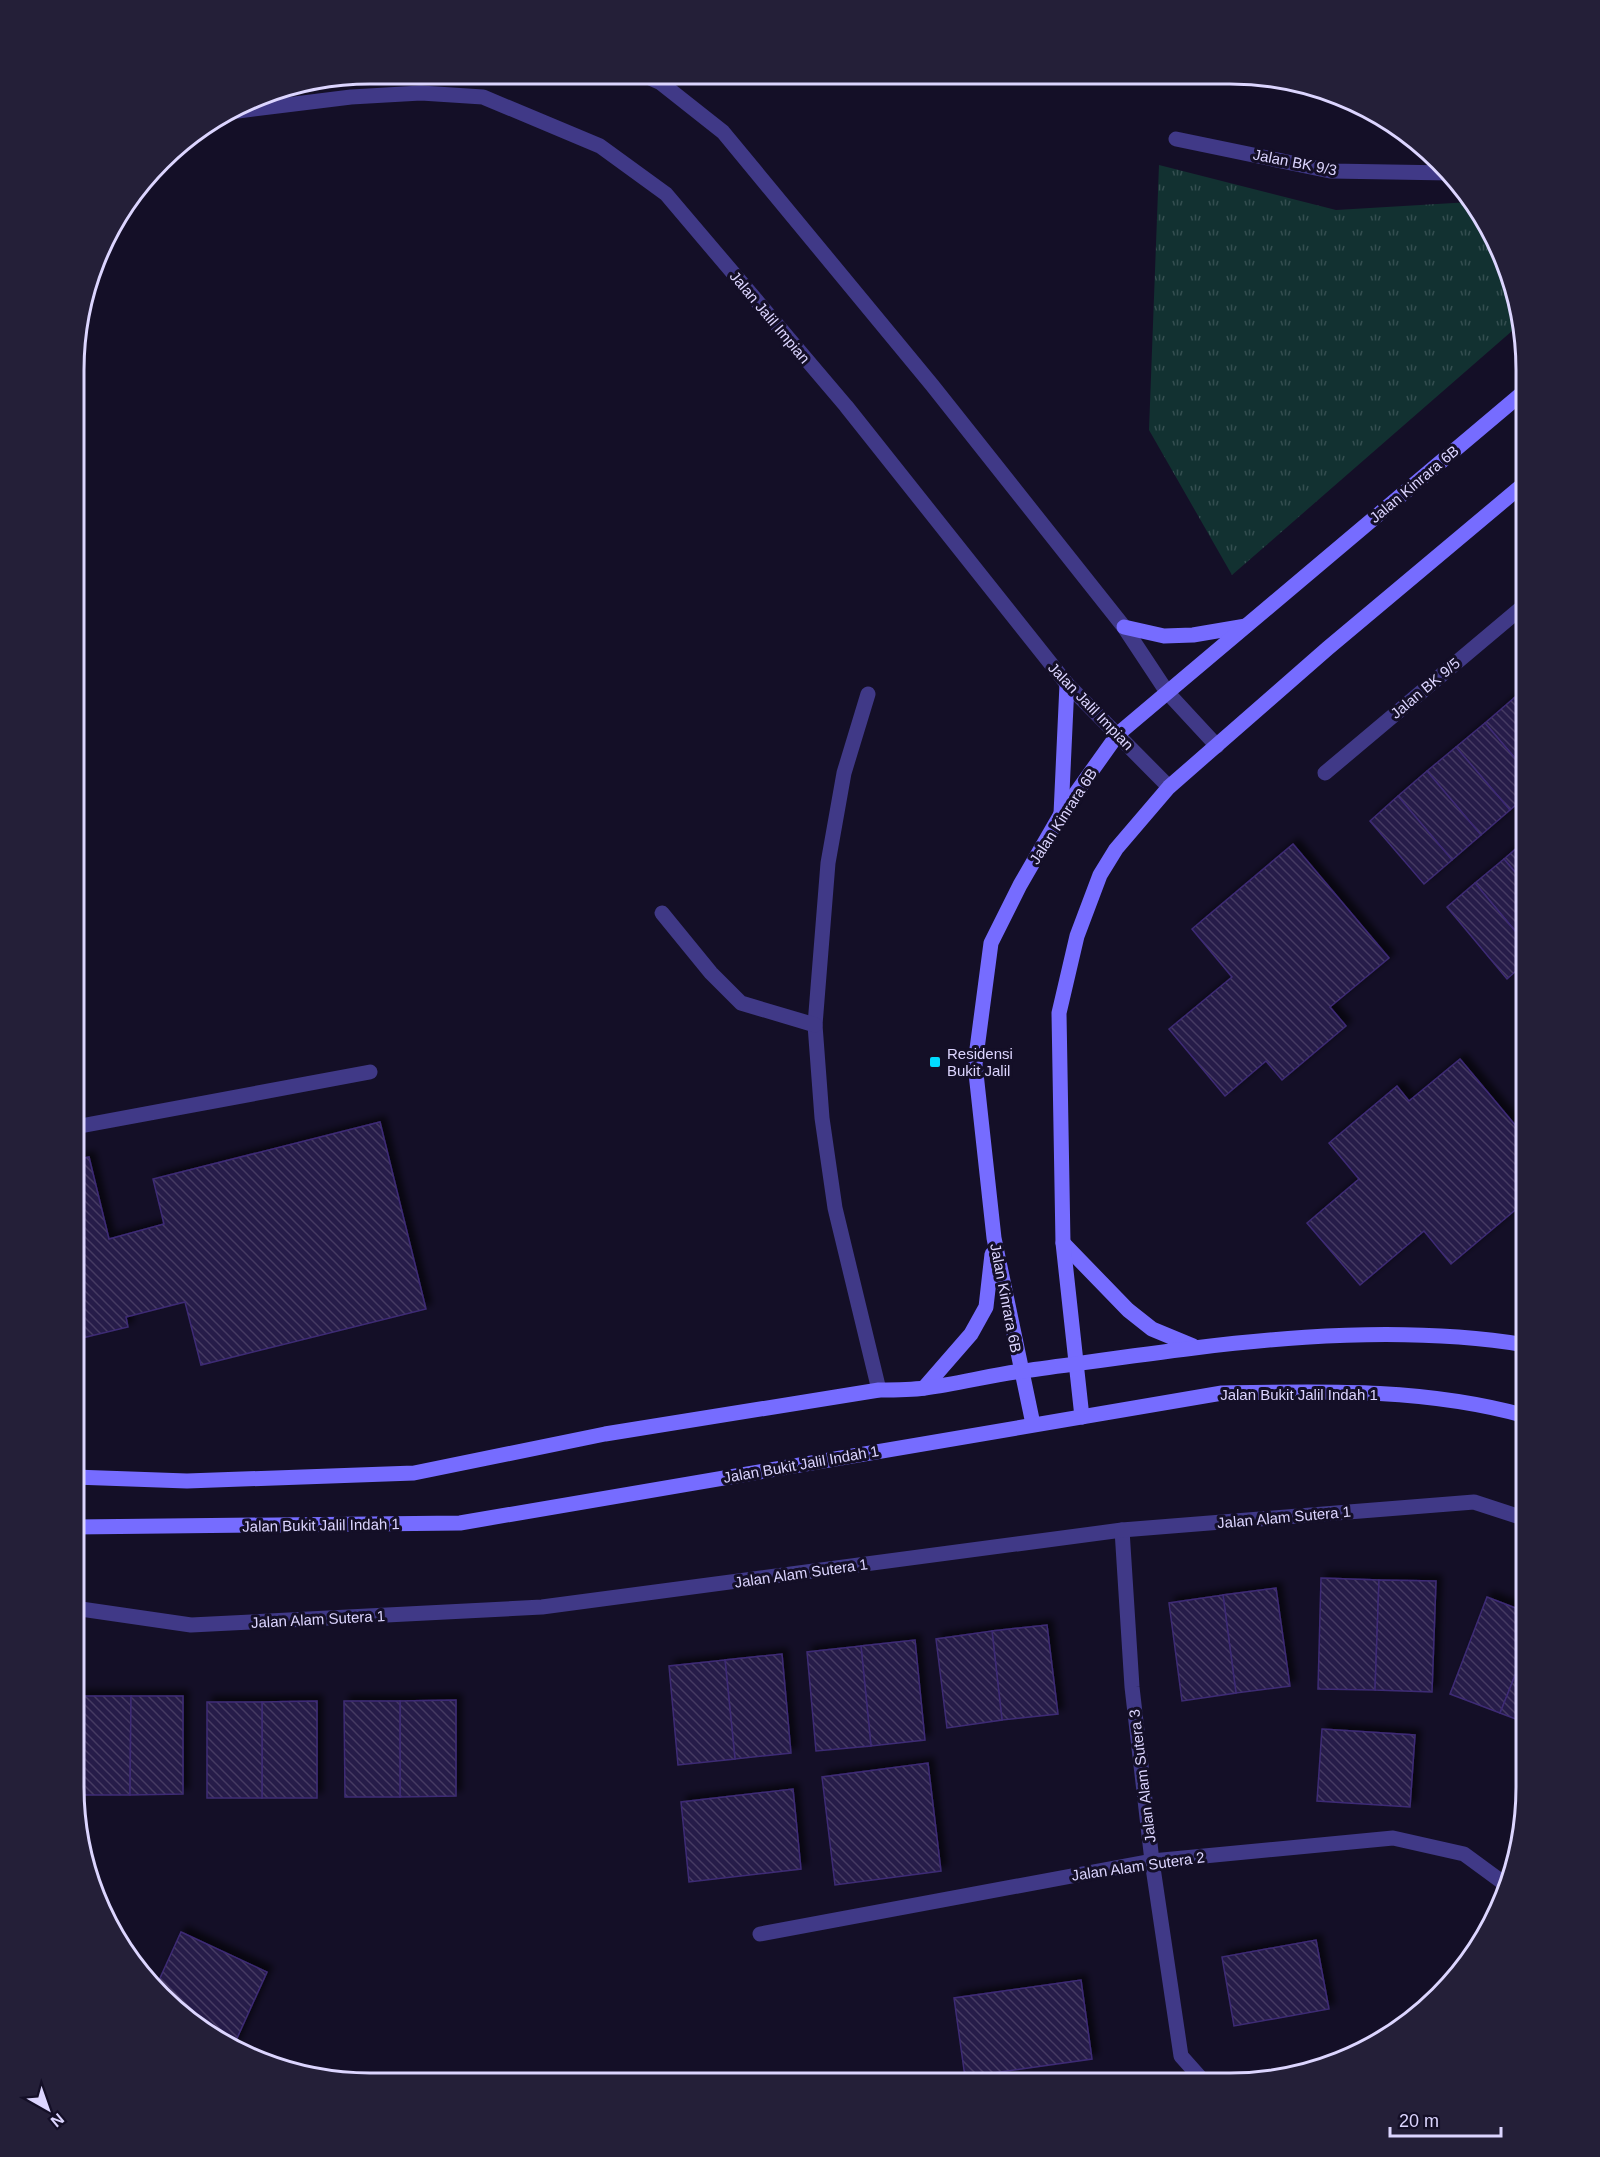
<svg xmlns="http://www.w3.org/2000/svg" width="1600" height="2157" viewBox="0 0 1600 2157" font-family="Arial,sans-serif">
  <style>
    .park { fill: url(#park-tufts) }
    .building { fill: url(#building-back-hatch); stroke: #3e2c75; stroke-width: 1.5; filter: url(#shadow) }
    .lines { fill: none; stroke-linecap: round; stroke-linejoin: round }
    .lane { stroke: #403987; stroke-width: 15 }
    .street { stroke: #403987; stroke-width: 15 }
    .secondary { stroke: #766cff; stroke-width: 15 }
    .poi-dot { fill: #01dbff; stroke: #140f27; stroke-width: 2 }
    .labels { text-anchor: middle; dominant-baseline: central; stroke-width: 6; stroke-linejoin: round; paint-order: stroke }
    .street-label { font-size: 15px; fill: #dcd5ff; stroke: #140f27 }
    .poi-label { font-size: 15px; fill: #dcd5ff; stroke: #140f27; text-anchor: start }
    .rim { fill: none; stroke: #dcd5ff; stroke-width: 3 }
  </style>
  <defs>
    <pattern id="park-tufts" width="24" height="20" patternUnits="userSpaceOnUse" patternTransform="scale(1.5)"><rect width="24" height="20" fill="#123131"/><path d="M3 7l-1-3M5 7V3M7 7l1-3M15 17l-1-3M17 17v-4M19 17l1-3" fill="none" stroke="#344e50"/></pattern>
    <pattern id="building-back-hatch" width="6" height="6" patternUnits="userSpaceOnUse" patternTransform="scale(1.5)"><rect width="6" height="6" fill="#261b48"/><path d="M-1 5l2 2M0 0l6 6M5-1l2 2" fill="none" stroke="#453b63"/></pattern>
    <filter id="shadow"><feDropShadow dx="5.5" dy="-5.5" stdDeviation="3" flood-color="#0009"/></filter>
  </defs>
  <rect width="100%" height="100%" fill="#140f27"/>
  <path class="park" d="M1159,165L1336,210L1471,202C1498,242 1514,277 1520,324L1232,575L1149,430Z"/>
  <g class="building">
    <path d="M1296,83L1335,94L1295,91Z"/>
    <path d="M1526,687V713L1514,698Z"/>
    <path d="M1514,698L1526,713V771L1485,723Z"/>
    <path d="M1485,723L1526,771V796L1510,810L1456,747Z"/>
    <path d="M1456,747L1510,810L1481,835L1427,771Z"/>
    <path d="M1427,771L1481,835L1452,860L1398,796Z"/>
    <path d="M1398,796L1452,860L1424,884L1370,821Z"/>
    <path d="M1526,840V885L1504,859Z"/>
    <path d="M1293,844L1389,958L1330,1007L1346,1026L1282,1080L1266,1061L1225,1096L1169,1029L1232,977L1192,929Z"/>
    <path d="M1504,859L1526,885V944L1475,883Z"/>
    <path d="M1475,883L1526,944V962L1507,979L1447,907Z"/>
    <path d="M1460,1059L1526,1138V1201L1451,1264L1424,1231L1360,1285L1307,1223L1359,1179L1329,1143L1397,1086L1409,1101Z"/>
    <path d="M380,1122L426,1309L201,1365L185,1302L126,1317L128,1327L74,1340L75,1160L89,1157L109,1239L164,1224L153,1179Z"/>
    <path d="M1321,1578L1379,1580L1375,1690L1318,1689Z"/>
    <path d="M1379,1580L1436,1581L1432,1692L1375,1690Z"/>
    <path d="M1276,1588L1290,1686L1236,1693L1223,1595Z"/>
    <path d="M1223,1595L1236,1693L1182,1701L1169,1603Z"/>
    <path d="M1487,1597L1526,1612V1648L1500,1713L1450,1694Z"/>
    <path d="M1047,1625L1058,1714L1002,1720L992,1631Z"/>
    <path d="M992,1631L1002,1720L947,1728L936,1639Z"/>
    <path d="M915,1640L925,1740L871,1746L861,1646Z"/>
    <path d="M861,1646L871,1746L816,1751L807,1652Z"/>
    <path d="M1526,1648V1723L1500,1713Z"/>
    <path d="M782,1654L791,1753L735,1759L725,1660Z"/>
    <path d="M725,1660L735,1759L678,1765L669,1666Z"/>
    <path d="M78,1696H131L130,1795H78Z"/>
    <path d="M131,1696H183V1794L130,1795Z"/>
    <path d="M456,1700V1796L400,1797V1701Z"/>
    <path d="M317,1701V1798H262V1702Z"/>
    <path d="M344,1701H400V1797H345Z"/>
    <rect x="207" y="1702" width="55" height="96"/>
    <path d="M1322,1729L1415,1735L1410,1807L1317,1801Z"/>
    <path d="M928,1763L941,1871L835,1885L822,1777Z"/>
    <path d="M793,1789L801,1869L689,1882L681,1802Z"/>
    <path d="M181,1932L267,1972L233,2047L205,2033L155,1989Z"/>
    <path d="M1316,1940L1329,2009L1234,2026L1222,1957Z"/>
    <path d="M1081,1980L1092,2059L965,2077L954,1998Z"/>
  </g>
  <g class="lines">
    <g class="lane">
      <path d="M868,694L844,773L828,863L815,1025L822,1118L835,1208L879,1390"/>
      <path d="M662,913L711,973L741,1003L815,1025"/>
      <path d="M75,1127L370,1072"/>
    </g>
    <g class="street">
      <path d="M641,74L661,83L723,132L932,385L1124,627L1167,692L1217,746"/>
      <path d="M238,111L351,97L421,93L483,97L600,146L666,194L846,406L1067,684L1169,787"/>
      <path d="M1176,139L1330,171L1451,173"/>
      <path d="M1325,773L1526,604"/>
      <path d="M1122,1530L1132,1687L1152,1861L1181,2056L1205,2083"/>
      <path d="M74,1608L191,1625L542,1607L1122,1530L1474,1502L1526,1519"/>
      <path d="M760,1934L1152,1861L1393,1838L1464,1854L1509,1887"/>
    </g>
    <g class="secondary">
      <path d="M1124,627L1164,636L1193,635L1246,626"/>
      <path d="M1061,814L1067,684"/>
      <path d="M1063,1243L1128,1310L1152,1329L1193,1346"/>
      <path d="M924,1388L971,1334L986,1307L992,1254"/>
      <path d="M1082,1417L1063,1243L1059,1013L1077,936L1100,875L1116,849L1169,787L1328,648L1526,482"/>
      <path d="M1033,1424L994,1238L975,1064L991,943L1020,885L1061,814L1118,734L1526,390"/>
      <path d="M74,1477L187,1481L414,1473L605,1434L879,1390C894,1390 910,1390 925,1388C958,1384 990,1375 1023,1371C1188,1349 1360,1318 1526,1345"/>
      <path d="M74,1527L460,1523L1222,1393C1324,1391 1426,1388 1526,1416"/>
    </g>
  </g>
  <rect class="poi-dot" x="929" y="1056" width="12" height="12" rx="3"/>
  <g class="labels">
    <g class="street-label">
      <text transform="translate(1295 162) rotate(11)">Jalan BK 9/3</text>
      <text transform="translate(770 317) rotate(50)">Jalan Jalil Impian</text>
      <text transform="translate(1414 484) rotate(-40)">Jalan Kinrara 6B</text>
      <text transform="translate(1425 688) rotate(-40)">Jalan BK 9/5</text>
      <text transform="translate(1091 706) rotate(46)">Jalan Jalil Impian</text>
      <text transform="translate(1063 816) rotate(-57)">Jalan Kinrara 6B</text>
      <text transform="translate(1006 1298) rotate(79)">Jalan Kinrara 6B</text>
      <text x="1299" y="1394">Jalan Bukit Jalil Indah 1</text>
      <text transform="translate(801 1464) rotate(-10)">Jalan Bukit Jalil Indah 1</text>
      <text transform="translate(1284 1517) rotate(-5)">Jalan Alam Sutera 1</text>
      <text transform="translate(321 1525) rotate(-1)">Jalan Bukit Jalil Indah 1</text>
      <text transform="translate(801 1573) rotate(-8)">Jalan Alam Sutera 1</text>
      <text transform="translate(318 1619) rotate(-3)">Jalan Alam Sutera 1</text>
      <text transform="translate(1142 1776) rotate(-97)">Jalan Alam Sutera 3</text>
      <text transform="translate(1138 1866) rotate(-8)">Jalan Alam Sutera 2</text>
    </g>
    <g class="poi-label">
      <text x="947" y="1053">Residensi<tspan x="947" dy="17">Bukit Jalil</tspan></text>
    </g>
  </g>
  <path d="M0 0H1600V2157H0ZM370 84H1230A286 286 0 0 1 1516 370V1787A286 286 0 0 1 1230 2073H370A286 286 0 0 1 84 1787V370A286 286 0 0 1 370 84Z" fill="#241f38" fill-rule="evenodd"/>
  <path class="rim" d="M370 84H1230A286 286 0 0 1 1516 370V1787A286 286 0 0 1 1230 2073H370A286 286 0 0 1 84 1787V370A286 286 0 0 1 370 84Z"/>
  <g transform="translate(48 2109) rotate(140)" stroke="#140f27" stroke-width="4.5" paint-order="stroke">
  <path d="M0-4.5L10 22L0 15L-10 22Z" fill="#dcd5ff"/>
  <text y="-9" font-size="16" font-weight="bold" text-anchor="middle" fill="#dcd5ff">N</text>
  </g>
  <path d="M1390 2127v9h111v-9" fill="none" stroke="#dcd5ff" stroke-width="3"/>
  <text x="1399" y="2127" font-size="18" fill="#dcd5ff" stroke="#140f27" stroke-width="4.5" paint-order="stroke">20 m</text>
</svg>
